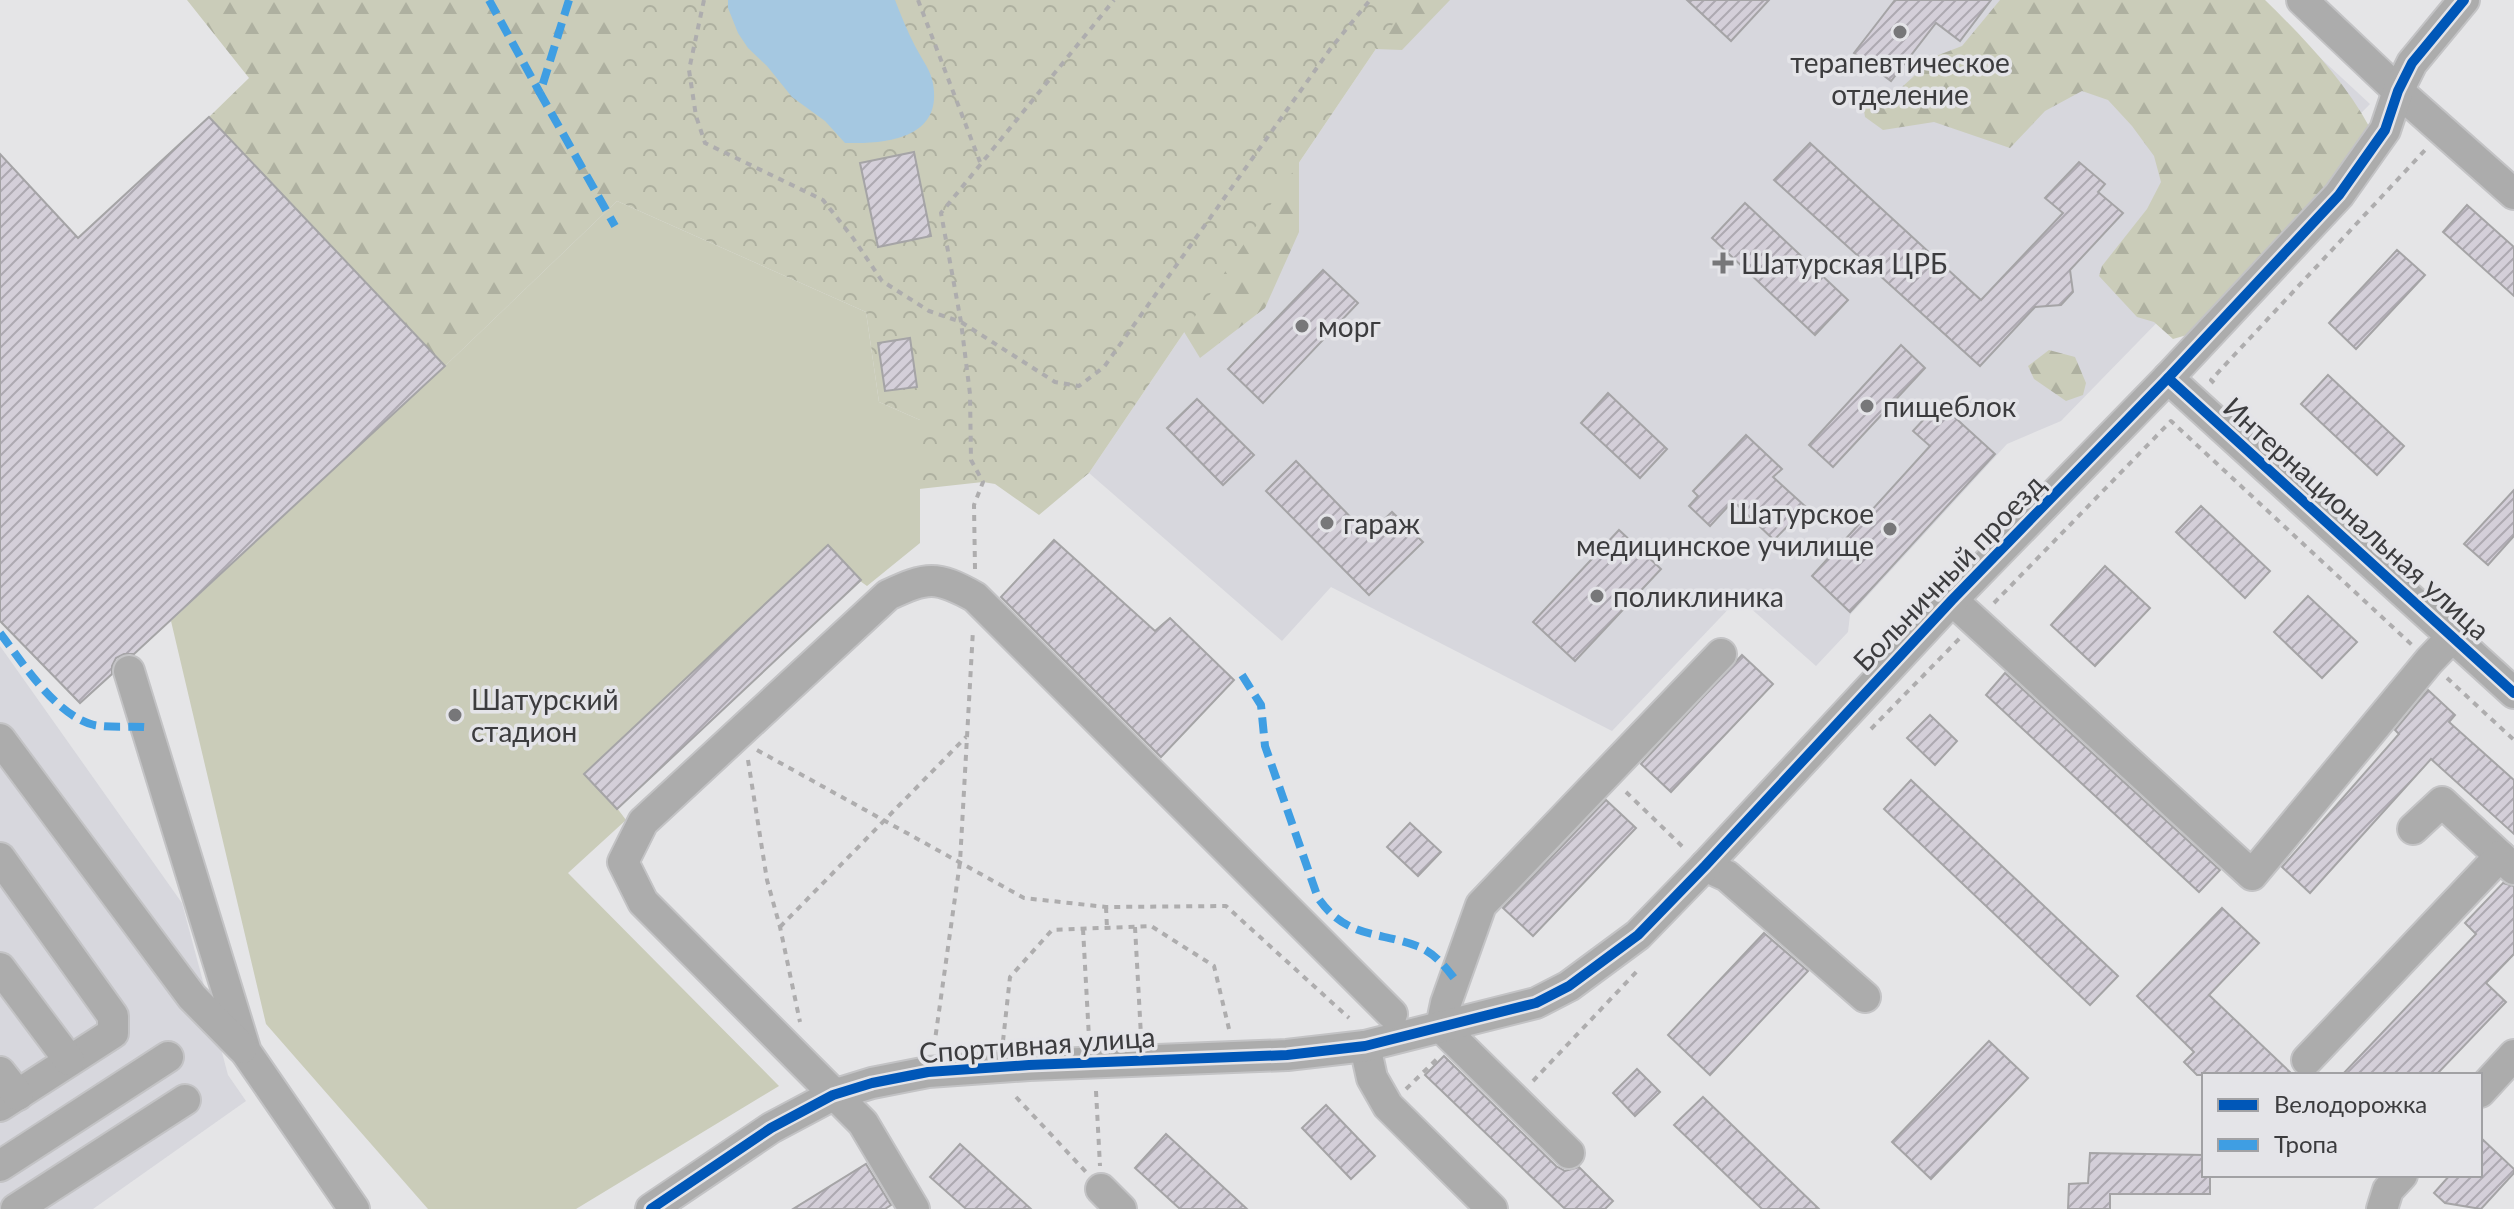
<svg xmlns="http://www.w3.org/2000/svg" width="2514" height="1209" viewBox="0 0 2514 1209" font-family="Lato,sans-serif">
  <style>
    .built { fill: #d7d7dd }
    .forest { fill: url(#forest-firs) }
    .park { fill: url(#park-crowns) }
    .pitch { fill: #caccb9 }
    .water { fill: #a5c8e1 }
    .building { fill: url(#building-hatch); stroke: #a5a4a6; stroke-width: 2 }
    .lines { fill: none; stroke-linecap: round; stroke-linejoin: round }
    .minor-casing { stroke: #c3c3c5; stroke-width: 34 }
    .path { stroke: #aeadae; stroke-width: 4; stroke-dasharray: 6 6; stroke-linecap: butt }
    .minor { stroke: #acacac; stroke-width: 30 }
    .quiet { stroke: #3f9ee3; stroke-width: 8; stroke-dasharray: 16 8; stroke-linecap: butt }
    .cycleway-casing { stroke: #e4e4e8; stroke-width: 15 }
    .cycleway { stroke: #0057b8; stroke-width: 10 }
    .poi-dot { fill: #777779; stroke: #e4e4e8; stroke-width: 3 }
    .labels { text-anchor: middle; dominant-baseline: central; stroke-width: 7; stroke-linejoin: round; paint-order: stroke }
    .poi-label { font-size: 28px; fill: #3c3c3e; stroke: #e4e4e8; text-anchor: start }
    .street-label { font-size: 28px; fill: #3c3c3e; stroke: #e4e4e8 }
  </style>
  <defs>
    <pattern id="forest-firs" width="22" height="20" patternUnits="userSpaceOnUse" patternTransform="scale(2)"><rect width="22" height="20" fill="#caccb9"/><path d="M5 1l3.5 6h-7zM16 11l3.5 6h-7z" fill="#aeb0a0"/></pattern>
    <pattern id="park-crowns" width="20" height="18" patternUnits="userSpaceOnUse" patternTransform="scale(2)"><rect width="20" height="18" fill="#caccb9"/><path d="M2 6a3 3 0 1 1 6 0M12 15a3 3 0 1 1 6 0" fill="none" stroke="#aeb0a0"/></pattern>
    <pattern id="building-hatch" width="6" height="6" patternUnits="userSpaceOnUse" patternTransform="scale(2)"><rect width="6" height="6" fill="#d4cfd9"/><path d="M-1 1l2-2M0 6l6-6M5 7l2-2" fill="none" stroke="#ada9b1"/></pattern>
  </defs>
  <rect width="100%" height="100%" fill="#e5e5e7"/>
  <g class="built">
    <path d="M1409,0H2258L2370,104L2061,421L2007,444L1850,615L1848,632L1816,666L1739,598L1612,731L1331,587L1282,641L1089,473Z"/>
    <path d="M0,646L182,903L228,1075L246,1101L93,1209H0Z"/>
  </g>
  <g class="forest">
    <path d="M187,0H617V201L445,366L209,117L249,78Z"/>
    <path d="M1186,0H1450L1402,50L1350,48L1299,112V232L1265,308L1200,358L1175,317Z"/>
    <path d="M2000,0H2265C2304,38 2344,80 2370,128L2333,182L2187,335L2173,339L2154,322L2137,317L2099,276L2102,266L2147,209L2161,182L2154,156L2132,126L2108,100L2082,91L2045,111L2010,148L1934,122L1883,130L1865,117L1863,104L1891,97L1936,56L1962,46Z"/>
    <path d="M2049,350L2075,357L2086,383L2083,395L2066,401L2034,379L2028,366Z"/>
  </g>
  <path class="park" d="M617,0H1409L1089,473L1039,515L995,484L983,482L919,489L920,420L879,402L866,312L617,201Z"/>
  <path class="pitch" d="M617,201L866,312L879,402L920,420V543L867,586L860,581L617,808L626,820L568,873L779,1086L576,1209H428L266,1024L171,621L445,366Z"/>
  <path class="water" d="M728,0H895C901,15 907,31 915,46C920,56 929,68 932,79C946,138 888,144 845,143L825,121L792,97L767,66L748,48L738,33L728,8Z"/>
  <g class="building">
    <path d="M1687,0H1769L1731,41Z"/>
    <path d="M1895,0H1991L1960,41L1936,23L1891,81L1854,53Z"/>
    <path d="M209,117L445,366L134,654H124L116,658L112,666V674L80,703L0,621V154L78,238Z"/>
    <path d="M1810,143L1981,300L2063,213L2045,198L2079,162L2105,184L2098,192L2123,213L2070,270L2073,292L2061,305L2035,307L1980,366L1774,180Z"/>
    <path d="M914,152L931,236L878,247L860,163Z"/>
    <path d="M1745,203L1848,300L1815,335L1712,238Z"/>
    <path d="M2467,205L2514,247V296L2443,232Z"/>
    <path d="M2397,250L2425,275L2356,349L2329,323Z"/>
    <path d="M1323,270L1358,303L1263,403L1228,369Z"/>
    <path d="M910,338L917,387L885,391L878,343Z"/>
    <path d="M1901,345L1925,368L1833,467L1809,445Z"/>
    <path d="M2328,375L2404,446L2377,475L2301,404Z"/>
    <path d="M1608,393L1667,449L1640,478L1581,423Z"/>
    <path d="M1197,399L1254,455L1223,485L1167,428Z"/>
    <path d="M1939,403L1995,454L1850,612L1812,576L1930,446L1913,431Z"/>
    <path d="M1746,435L1782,469L1773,477L1806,507L1774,540L1733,501L1710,526L1689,506L1698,496L1693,491Z"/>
    <path d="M1296,461L1368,535L1392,512L1423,542L1369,595L1266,491Z"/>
    <path d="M2514,490V536L2488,565L2464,544Z"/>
    <path d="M2201,506L2270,571L2245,598L2176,532Z"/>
    <path d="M1619,530L1661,569L1575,661L1533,622Z"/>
    <path d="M1054,540L1155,631L1170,618L1234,680L1161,757L1001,597Z"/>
    <path d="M828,545L861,580L617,809L584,774Z"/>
    <path d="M2105,566L2150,608L2095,666L2051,625Z"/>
    <path d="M2308,596L2357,642L2322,678L2274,632Z"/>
    <path d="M1742,655L1773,684L1671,792L1641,764Z"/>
    <path d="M2005,673L2220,870L2199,892L1986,695Z"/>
    <path d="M2428,690L2455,715L2449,722L2514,780V834L2431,759L2310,893L2282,867L2399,734L2395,730Z"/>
    <path d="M1930,715L1957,741L1935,765L1907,738Z"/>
    <path d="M1911,780L2118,976L2090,1005L1884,809Z"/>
    <path d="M1606,800L1636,828L1533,936L1503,908Z"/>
    <path d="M1410,823L1441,852L1418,876L1387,847Z"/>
    <path d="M2503,883L2514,886V954L2486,983L2506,1002L2436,1075H2342L2476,934L2465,923Z"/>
    <path d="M2222,908L2259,943L2209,995L2293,1075H2197L2184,1062L2194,1052L2137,996Z"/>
    <path d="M1764,933L1808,971L1710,1075L1668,1035Z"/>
    <path d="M1989,1041L2028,1078L1931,1179L1892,1142Z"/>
    <path d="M1444,1056L1556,1166L1565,1171L1579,1167L1613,1201L1605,1209H1565L1425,1075Z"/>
    <path d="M1637,1069L1660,1092L1635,1116L1613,1093Z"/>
    <path d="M1703,1097L1819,1209H1762L1674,1125Z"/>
    <path d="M1326,1105L1375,1156L1351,1179L1302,1128Z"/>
    <path d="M1166,1134L1247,1209H1180L1135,1168Z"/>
    <path d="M2480,1137L2514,1169V1173L2481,1209L2445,1203L2434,1193L2450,1175H2480Z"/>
    <path d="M960,1144L1031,1209H966L930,1177Z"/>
    <path d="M2090,1153L2204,1155V1175H2210V1194H2110V1209H2068L2069,1184L2088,1183Z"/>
    <path d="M866,1164L891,1205L885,1209H793Z"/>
  </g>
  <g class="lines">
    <g class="minor-casing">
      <g id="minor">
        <path d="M2302,0L2398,91L2514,194"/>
        <path d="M2168,378L2514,693"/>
        <path d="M1952,600L2252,875L2429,661L2452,637"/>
        <path d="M129,671L246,1052L354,1209"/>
        <path d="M0,739L192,997L242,1048"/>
        <path d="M2413,829L2442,802L2500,856"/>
        <path d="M0,858L113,1016V1033L0,1106"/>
        <path d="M1705,866L1727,876L1865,997"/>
        <path d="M0,968L69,1060"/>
        <path d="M1365,1046L1372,1078L1388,1106L1492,1209"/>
        <path d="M2307,1060L2500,856L2514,869"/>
        <path d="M0,1072L18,1095"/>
        <path d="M2480,1092L2514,1055"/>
        <path d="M1569,1153L1441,1027L1446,1003L1481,905L1721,654"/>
        <path d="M0,1166L168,1057"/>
        <path d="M1101,1189L1121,1209"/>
        <path d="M16,1209L185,1100"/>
        <path d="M651,1209L771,1128L833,1095L872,1083L928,1072L1029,1065L1287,1055L1365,1046L1536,1003L1569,986L1638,935L1705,866L1952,600L2168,378L2339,195L2385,130L2398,91L2412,63L2464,0"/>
        <path d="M914,1209L863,1123L643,902L623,862L643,822L888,595C927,577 936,575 975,597L1392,1014"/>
        <path d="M2382,1209L2388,1190L2402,1175"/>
      </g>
    </g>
    <g class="path">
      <path d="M704,0L689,70L696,116L705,143L823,200L853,238L882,281L929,311L961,322L1055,382L1079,386L1104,367L1331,48L1370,0"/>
      <path d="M918,0L980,162"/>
      <path d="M2214,383L2211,380L2426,149"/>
      <path d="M975,569L974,505L983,482L971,460L970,394L961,322L941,213L1114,0"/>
      <path d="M1994,603L2171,421L2412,645"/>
      <path d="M2447,678L2514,740"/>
      <path d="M1871,729L1960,638"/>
      <path d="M757,750L1024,898L1106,907L1226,906L1349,1018"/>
      <path d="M748,760L767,880L780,927L800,1022"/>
      <path d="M1626,792L1686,850"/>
      <path d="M1106,907L1107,928"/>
      <path d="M780,927L966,737"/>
      <path d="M1135,927L1141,1036"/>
      <path d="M1083,929L1089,1038"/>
      <path d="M1003,1041L1010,977L1052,930L1151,926L1214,966L1229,1029"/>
      <path d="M934,1047L960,862L973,630"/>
      <path d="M1533,1081L1640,968"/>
      <path d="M1406,1089L1437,1059"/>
      <path d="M1096,1091L1100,1166"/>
      <path d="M1016,1097L1086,1172"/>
    </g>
    <use href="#minor" class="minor"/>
    <g class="quiet">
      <path d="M489,0L540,93"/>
      <path d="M569,0L540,93L615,226"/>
      <path d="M0,633C23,663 55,715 94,725C110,728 129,726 145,727"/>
      <path d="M1242,675L1261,705L1265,746L1318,898C1346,938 1376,931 1417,946C1433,952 1444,965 1454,978"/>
    </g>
    <g class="cycleway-casing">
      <g id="cycleway">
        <path d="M2168,378L2514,693"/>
        <path d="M651,1209L771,1128L833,1095L872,1083L928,1072L1029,1065L1287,1055L1365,1046L1536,1003L1569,986L1638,935L1705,866L1952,600L2168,378L2339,195L2385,130L2398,91L2412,63L2464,0"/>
      </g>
    </g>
    <use href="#cycleway" class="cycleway"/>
  </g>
  <g class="poi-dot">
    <circle cx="1900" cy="32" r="8"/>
    <path d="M1719 251h8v8h8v8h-8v8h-8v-8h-8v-8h8z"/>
    <circle cx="1302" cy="326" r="8"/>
    <circle cx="1867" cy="406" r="8"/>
    <circle cx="1327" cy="523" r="8"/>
    <circle cx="1890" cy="529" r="8"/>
    <circle cx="1597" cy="596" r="8"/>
    <circle cx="455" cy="715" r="8"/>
  </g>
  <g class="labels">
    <g class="poi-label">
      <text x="1900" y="62" text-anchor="middle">терапевтическое<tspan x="1900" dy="32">отделение</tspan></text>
      <text x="1741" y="263">Шатурская ЦРБ</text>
      <text x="1318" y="326">морг</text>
      <text x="1883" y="406">пищеблок</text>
      <text x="1874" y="513" text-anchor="end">Шатурское<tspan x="1874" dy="32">медицинское училище</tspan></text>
      <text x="1343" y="523">гараж</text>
      <text x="1613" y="596">поликлиника</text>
      <text x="471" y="699">Шатурский<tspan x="471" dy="32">стадион</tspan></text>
    </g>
    <g class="street-label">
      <text transform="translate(2357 518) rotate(42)">Интернациональная улица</text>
      <text transform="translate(1948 572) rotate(-46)">Больничный проезд</text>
      <text transform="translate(1037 1044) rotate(-4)">Спортивная улица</text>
    </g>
  </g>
  <rect x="2202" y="1073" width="280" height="104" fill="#e4e4e8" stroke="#a1a1a4" stroke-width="2"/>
  <rect x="2218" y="1099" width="40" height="12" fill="#0057b8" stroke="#a1a1a4" stroke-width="2"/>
  <text x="2274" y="1113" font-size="24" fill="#3c3c3e">Велодорожка</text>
  <rect x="2218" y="1139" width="40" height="12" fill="#3f9ee3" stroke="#a1a1a4" stroke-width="2"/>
  <text x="2274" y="1153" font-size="24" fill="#3c3c3e">Тропа</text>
</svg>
